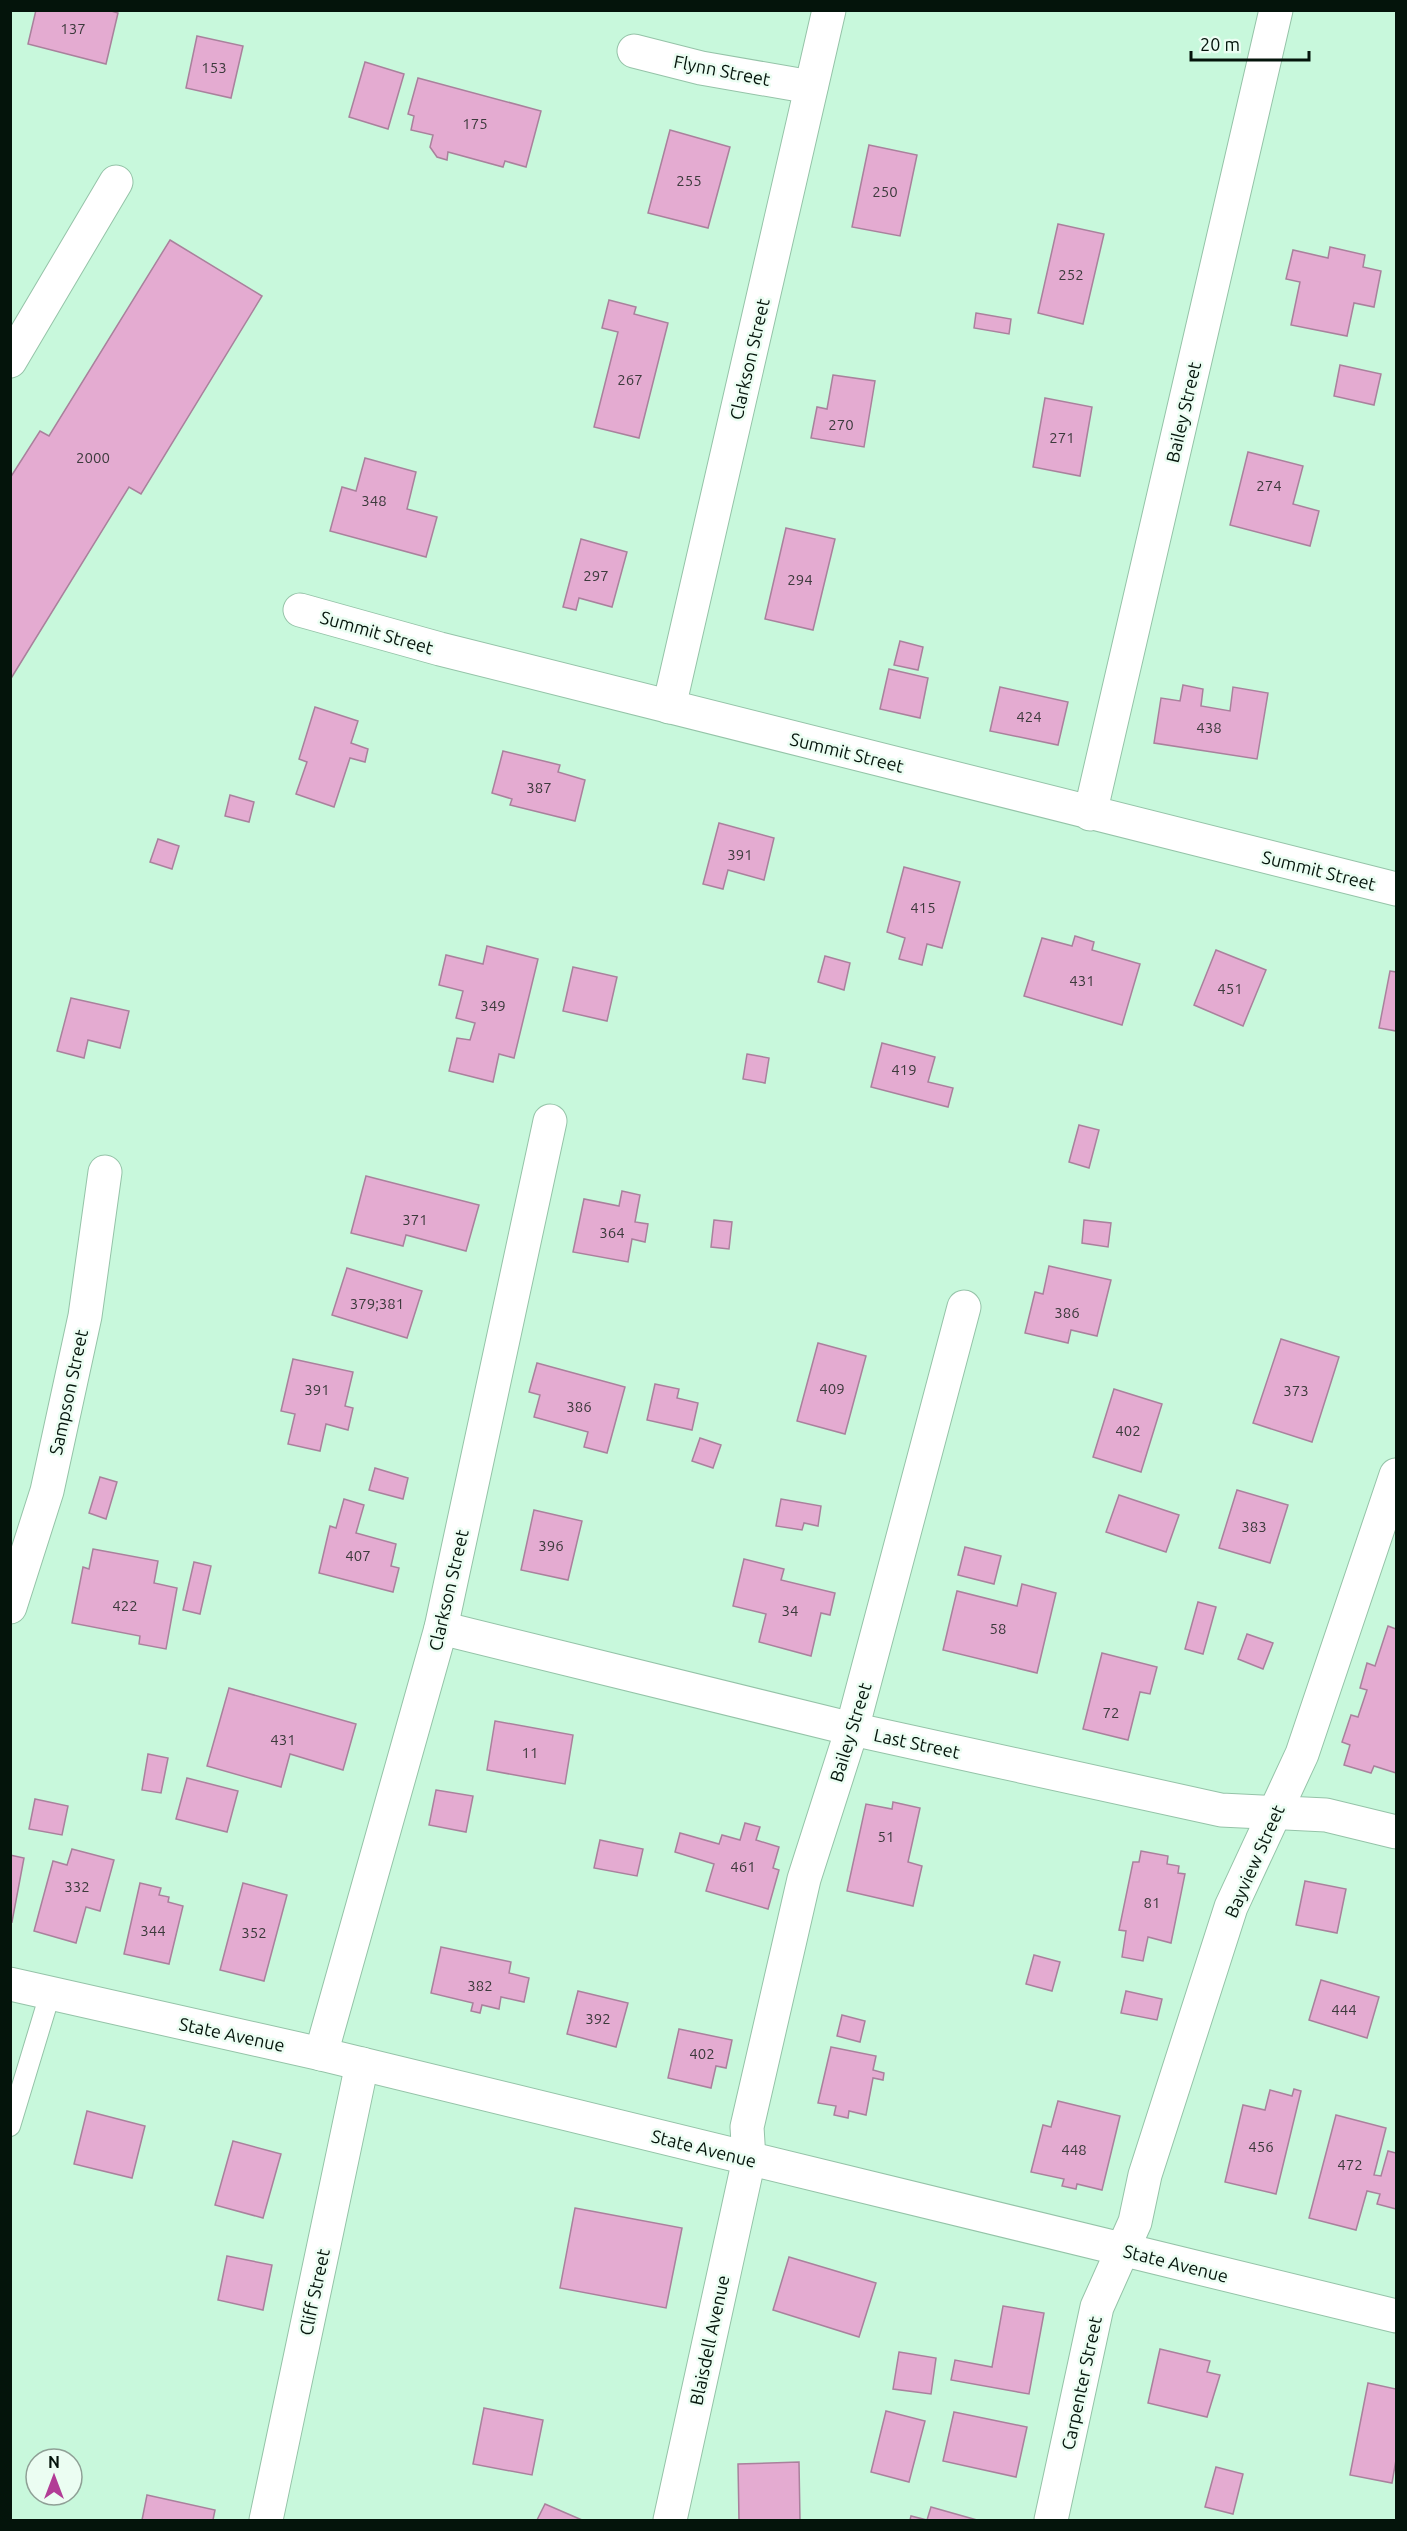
<svg xmlns="http://www.w3.org/2000/svg" width="1407" height="2531" viewBox="0 0 1407 2531" font-family="Ubuntu,sans-serif">
  <style>
    .building { fill: #e4abd1; stroke: #a9819c; stroke-width: 1.5 }
    .lines { fill: none; stroke-linecap: round; stroke-linejoin: round }
    .lane-casing { stroke: #95c3a8; stroke-width: 22 }
    .street-casing { stroke: #95c3a8; stroke-width: 35 }
    .lane { stroke: #fff; stroke-width: 20 }
    .street { stroke: #fff; stroke-width: 33 }
    .labels { text-anchor: middle; dominant-baseline: central; stroke-width: 5; stroke-linejoin: round; paint-order: stroke }
    .number-label { font-size: 15px; fill: #3c3a3c }
    .street-label { font-size: 18px; fill: #04140b; stroke: #ebfdf2 }
  </style>
  <rect width="100%" height="100%" fill="#c8f8dc"/>
  <g class="building">
    <path d="M36,10H108L118,13L106,64L28,44Z"/>
    <path d="M197,36L243,46L231,98L186,88Z"/>
    <path d="M365,62L404,74L388,129L349,117Z"/>
    <path d="M418,78L541,111L526,167L505,161L503,167L448,152L447,160L437,157L430,147L433,135L411,130L414,116L408,114Z"/>
    <path d="M670,130L730,147L708,228L648,213Z"/>
    <path d="M869,145L917,155L900,236L852,227Z"/>
    <path d="M1058,224L1104,234L1083,324L1038,313Z"/>
    <path d="M170,240L262,296L141,494L129,487L10,680V478L40,431L49,436Z"/>
    <path d="M1330,247L1365,255L1363,267L1381,271L1374,307L1354,303L1347,336L1291,325L1300,282L1286,279L1293,250L1328,258Z"/>
    <path d="M609,300L636,307L634,314L668,323L639,438L594,427L618,332L602,328Z"/>
    <path d="M976,313L1011,319L1009,334L974,328Z"/>
    <path d="M1340,365L1381,374L1374,405L1334,396Z"/>
    <path d="M833,375L875,381L864,447L811,438L817,407L827,409Z"/>
    <path d="M1045,398L1092,407L1080,476L1033,467Z"/>
    <path d="M1248,452L1303,466L1293,504L1319,511L1310,546L1230,525Z"/>
    <path d="M365,458L416,472L407,509L437,517L426,557L330,531L342,487L356,491Z"/>
    <path d="M786,528L835,539L813,630L765,619Z"/>
    <path d="M581,539L627,552L612,607L579,598L576,610L563,607Z"/>
    <path d="M900,641L923,647L918,670L894,665Z"/>
    <path d="M889,669L928,678L920,718L880,709Z"/>
    <path d="M1183,685L1203,689L1201,706L1230,711L1233,687L1268,693L1257,759L1154,743L1161,698L1180,701Z"/>
    <path d="M1000,687L1068,702L1058,745L990,731Z"/>
    <path d="M315,707L358,721L351,743L368,749L365,762L350,758L334,807L296,794L307,762L299,759Z"/>
    <path d="M503,751L560,765L558,772L585,780L575,821L510,805L512,799L492,793Z"/>
    <path d="M230,795L254,802L249,822L225,816Z"/>
    <path d="M719,823L774,838L764,880L728,870L723,889L703,884Z"/>
    <path d="M158,839L179,846L172,869L150,862Z"/>
    <path d="M904,867L960,882L942,948L927,944L922,965L899,959L905,938L887,932Z"/>
    <path d="M1075,936L1094,942L1092,950L1140,964L1122,1025L1024,996L1042,938L1072,946Z"/>
    <path d="M487,946L538,959L514,1058L499,1054L493,1082L449,1071L457,1038L470,1040L475,1023L456,1018L463,991L439,985L446,955L483,964Z"/>
    <path d="M1216,950L1266,970L1243,1026L1194,1005Z"/>
    <path d="M825,956L850,963L844,990L818,982Z"/>
    <path d="M573,967L617,977L607,1021L563,1011Z"/>
    <path d="M1390,971L1396,972V1031L1379,1028Z"/>
    <path d="M71,998L129,1011L120,1048L88,1040L84,1058L57,1051Z"/>
    <path d="M882,1043L935,1057L928,1082L953,1088L948,1107L871,1087Z"/>
    <path d="M747,1054L769,1058L765,1083L743,1079Z"/>
    <path d="M1079,1125L1099,1130L1089,1168L1069,1162Z"/>
    <path d="M366,1176L479,1205L466,1251L406,1235L403,1246L351,1233Z"/>
    <path d="M622,1191L640,1195L635,1222L648,1224L645,1242L632,1239L628,1262L573,1252L584,1199L619,1206Z"/>
    <path d="M714,1220L732,1222L729,1249L711,1247Z"/>
    <path d="M1084,1220L1111,1223L1108,1247L1082,1243Z"/>
    <path d="M1049,1266L1111,1280L1097,1336L1071,1330L1068,1343L1025,1333L1035,1292L1043,1294Z"/>
    <path d="M347,1268L422,1291L407,1338L332,1315Z"/>
    <path d="M1281,1339L1339,1357L1312,1442L1253,1423Z"/>
    <path d="M818,1343L866,1356L845,1434L797,1421Z"/>
    <path d="M293,1359L353,1372L345,1406L353,1408L348,1430L326,1424L320,1451L288,1444L295,1414L281,1411Z"/>
    <path d="M537,1363L625,1387L607,1453L584,1447L588,1432L534,1417L540,1395L529,1392Z"/>
    <path d="M655,1384L679,1389L677,1398L698,1403L692,1430L647,1420Z"/>
    <path d="M1114,1389L1162,1404L1141,1472L1093,1457Z"/>
    <path d="M700,1438L721,1445L713,1468L692,1461Z"/>
    <path d="M375,1468L408,1478L403,1499L369,1490Z"/>
    <path d="M100,1477L117,1482L106,1519L89,1513Z"/>
    <path d="M1237,1490L1288,1505L1270,1563L1219,1548Z"/>
    <path d="M1119,1495L1179,1515L1166,1552L1106,1532Z"/>
    <path d="M344,1499L364,1505L356,1533L396,1544L391,1566L399,1568L393,1592L319,1573L330,1526L336,1528Z"/>
    <path d="M781,1499L821,1506L818,1526L804,1523L802,1530L776,1526Z"/>
    <path d="M534,1510L582,1521L568,1580L521,1570Z"/>
    <path d="M965,1547L1001,1556L994,1584L958,1575Z"/>
    <path d="M93,1549L158,1561L154,1583L177,1588L166,1649L139,1644L140,1636L72,1623L83,1567L89,1569Z"/>
    <path d="M744,1559L784,1569L781,1580L835,1593L830,1615L821,1613L811,1656L759,1642L766,1614L733,1606Z"/>
    <path d="M194,1562L211,1566L200,1614L183,1610Z"/>
    <path d="M1022,1584L1056,1593L1037,1673L943,1650L957,1591L1017,1606Z"/>
    <path d="M1198,1602L1216,1607L1203,1654L1185,1649Z"/>
    <path d="M1388,1626L1396,1629V1773L1374,1766L1371,1773L1344,1765L1350,1745L1342,1742L1351,1715L1358,1717L1367,1690L1360,1688L1367,1663L1375,1666Z"/>
    <path d="M1247,1634L1273,1643L1263,1669L1238,1659Z"/>
    <path d="M1102,1653L1157,1667L1150,1694L1140,1692L1128,1740L1083,1729Z"/>
    <path d="M229,1688L356,1724L343,1770L290,1754L281,1787L207,1766Z"/>
    <path d="M495,1721L573,1735L565,1784L487,1770Z"/>
    <path d="M148,1754L168,1758L161,1793L142,1790Z"/>
    <path d="M187,1778L238,1791L227,1832L176,1819Z"/>
    <path d="M436,1790L473,1796L466,1832L429,1825Z"/>
    <path d="M35,1799L68,1806L62,1835L29,1829Z"/>
    <path d="M893,1802L920,1808L908,1862L922,1866L913,1906L847,1891L866,1804L892,1809Z"/>
    <path d="M745,1823L760,1827L756,1840L779,1847L773,1868L779,1870L768,1909L706,1891L714,1864L675,1852L680,1833L719,1844L722,1835L740,1840Z"/>
    <path d="M600,1840L643,1849L637,1876L594,1868Z"/>
    <path d="M72,1849L114,1860L100,1911L86,1907L76,1943L34,1931L53,1861L67,1865Z"/>
    <path d="M1141,1851L1168,1856L1167,1864L1179,1866L1178,1873L1185,1874L1171,1943L1148,1937L1143,1961L1122,1957L1126,1931L1119,1930L1133,1862H1139Z"/>
    <path d="M10,1855L24,1858L12,1922L10,1921Z"/>
    <path d="M1305,1881L1346,1889L1337,1933L1296,1925Z"/>
    <path d="M140,1883L161,1888L159,1895L169,1897L168,1902L183,1906L169,1964L124,1954Z"/>
    <path d="M243,1883L287,1895L264,1981L220,1970Z"/>
    <path d="M441,1947L511,1962L509,1973L529,1978L524,2002L501,1997L499,2009L482,2005L480,2013L471,2011L473,2003L431,1993Z"/>
    <path d="M1034,1955L1060,1962L1052,1991L1026,1984Z"/>
    <path d="M1321,1980L1379,1997L1367,2038L1309,2020Z"/>
    <path d="M578,1991L628,2003L616,2047L567,2034Z"/>
    <path d="M1126,1991L1162,1999L1157,2020L1121,2013Z"/>
    <path d="M842,2015L865,2021L860,2042L837,2036Z"/>
    <path d="M679,2029L732,2040L726,2068L716,2066L711,2088L668,2078Z"/>
    <path d="M831,2047L876,2056L873,2070L884,2073L883,2080L873,2078L866,2115L849,2111L848,2118L834,2115L836,2106L818,2103Z"/>
    <path d="M1294,2089L1301,2091L1276,2194L1225,2182L1243,2105L1265,2110L1270,2090L1292,2096Z"/>
    <path d="M1058,2101L1120,2116L1102,2190L1077,2184L1076,2189L1062,2186L1064,2179L1031,2172L1043,2125L1051,2127Z"/>
    <path d="M87,2111L145,2126L132,2178L74,2164Z"/>
    <path d="M1336,2115L1386,2128L1374,2175L1381,2176L1388,2151L1396,2153V2209L1377,2204L1380,2194L1367,2191L1356,2230L1309,2218Z"/>
    <path d="M233,2141L281,2154L263,2218L215,2205Z"/>
    <path d="M575,2208L682,2228L666,2308L560,2288Z"/>
    <path d="M227,2256L272,2265L263,2310L218,2300Z"/>
    <path d="M789,2257L876,2283L859,2337L773,2310Z"/>
    <path d="M1003,2306L1044,2313L1029,2394L951,2380L955,2360L992,2367Z"/>
    <path d="M1160,2349L1210,2361L1207,2372L1220,2375L1207,2417L1148,2403Z"/>
    <path d="M899,2352L936,2358L931,2394L893,2389Z"/>
    <path d="M1368,2383L1396,2389V2460L1392,2483L1350,2475Z"/>
    <path d="M484,2408L543,2420L532,2475L473,2464Z"/>
    <path d="M886,2411L925,2421L909,2482L871,2472Z"/>
    <path d="M954,2412L1027,2427L1016,2477L943,2461Z"/>
    <path d="M799,2462L800,2520H739L738,2464Z"/>
    <path d="M1216,2467L1243,2474L1233,2514L1205,2507Z"/>
    <path d="M147,2495L215,2510L213,2520H142Z"/>
    <path d="M545,2504L582,2520H537Z"/>
    <path d="M931,2507L977,2520H910L911,2516L927,2520Z"/>
  </g>
  <g class="lines">
    <g class="lane-casing">
      <path id="lane" d="M10,2126L50,1994"/>
    </g>
    <g class="street-casing">
      <g id="street">
        <path d="M634,51L701,68L811,87"/>
        <path d="M10,361L116,182"/>
        <path d="M300,610L440,649L1396,889"/>
        <path d="M669,707L829,10"/>
        <path d="M1090,814L1276,10"/>
        <path d="M10,1607L47,1491L85,1316L105,1172"/>
        <path d="M441,1628L852,1729L1221,1810L1326,1815L1396,1832"/>
        <path d="M10,1984L321,2054L1396,2316"/>
        <path d="M321,2054L441,1628L550,1121"/>
        <path d="M266,2520L362,2064"/>
        <path d="M670,2520L749,2159L747,2127L804,1879L852,1729L964,1307"/>
        <path d="M1051,2520L1097,2307L1135,2222L1145,2175L1231,1907L1302,1754L1396,1475"/>
      </g>
    </g>
    <use href="#lane" class="lane"/>
    <use href="#street" class="street"/>
  </g>
  <g class="labels">
    <g class="number-label">
      <text x="73" y="28">137</text>
      <text x="214" y="67">153</text>
      <text x="475" y="123">175</text>
      <text x="689" y="180">255</text>
      <text x="885" y="191">250</text>
      <text x="1071" y="274">252</text>
      <text x="630" y="379">267</text>
      <text x="841" y="424">270</text>
      <text x="1062" y="437">271</text>
      <text x="93" y="457">2000</text>
      <text x="1269" y="485">274</text>
      <text x="374" y="500">348</text>
      <text x="596" y="575">297</text>
      <text x="800" y="579">294</text>
      <text x="1029" y="716">424</text>
      <text x="1209" y="727">438</text>
      <text x="539" y="787">387</text>
      <text x="740" y="854">391</text>
      <text x="923" y="907">415</text>
      <text x="1082" y="980">431</text>
      <text x="1230" y="988">451</text>
      <text x="493" y="1005">349</text>
      <text x="904" y="1069">419</text>
      <text x="415" y="1219">371</text>
      <text x="612" y="1232">364</text>
      <text x="377" y="1303">379;381</text>
      <text x="1067" y="1312">386</text>
      <text x="832" y="1388">409</text>
      <text x="317" y="1389">391</text>
      <text x="1296" y="1390">373</text>
      <text x="579" y="1406">386</text>
      <text x="1128" y="1430">402</text>
      <text x="1254" y="1526">383</text>
      <text x="551" y="1545">396</text>
      <text x="358" y="1555">407</text>
      <text x="125" y="1605">422</text>
      <text x="790" y="1610">34</text>
      <text x="998" y="1628">58</text>
      <text x="1111" y="1712">72</text>
      <text x="283" y="1739">431</text>
      <text x="530" y="1752">11</text>
      <text x="886" y="1836">51</text>
      <text x="743" y="1866">461</text>
      <text x="77" y="1886">332</text>
      <text x="1152" y="1902">81</text>
      <text x="153" y="1930">344</text>
      <text x="254" y="1932">352</text>
      <text x="480" y="1985">382</text>
      <text x="1344" y="2009">444</text>
      <text x="598" y="2018">392</text>
      <text x="702" y="2053">402</text>
      <text x="1261" y="2146">456</text>
      <text x="1074" y="2149">448</text>
      <text x="1350" y="2164">472</text>
    </g>
    <g class="street-label">
      <text transform="translate(722 70) rotate(11)">Flynn Street</text>
      <text transform="translate(749 359) rotate(-77)">Clarkson Street</text>
      <text transform="translate(1183 412) rotate(-77)">Bailey Street</text>
      <text transform="translate(377 632) rotate(16)">Summit Street</text>
      <text transform="translate(847 752) rotate(14)">Summit Street</text>
      <text transform="translate(1319 870) rotate(14)">Summit Street</text>
      <text transform="translate(68 1392) rotate(-78)">Sampson Street</text>
      <text transform="translate(448 1590) rotate(-77)">Clarkson Street</text>
      <text transform="translate(850 1732) rotate(-73)">Bailey Street</text>
      <text transform="translate(917 1743) rotate(12)">Last Street</text>
      <text transform="translate(1254 1861) rotate(-66)">Bayview Street</text>
      <text transform="translate(232 2034) rotate(12)">State Avenue</text>
      <text transform="translate(704 2148) rotate(14)">State Avenue</text>
      <text transform="translate(1176 2263) rotate(14)">State Avenue</text>
      <text transform="translate(314 2292) rotate(-78)">Cliff Street</text>
      <text transform="translate(709 2340) rotate(-78)">Blaisdell Avenue</text>
      <text transform="translate(1081 2383) rotate(-78)">Carpenter Street</text>
    </g>
  </g>
  <rect width="1407" height="2531" fill="none" stroke="#04140b" stroke-width="24"/>
  <g transform="translate(54 2477)"><circle r="28" fill="#ebfdf2" stroke="#8fa096" stroke-width="1.5"/>
  <path d="M0-4.5L10 22L0 15L-10 22Z" fill="#b23d96"/>
  <text y="-9" font-size="16" font-weight="bold" text-anchor="middle" fill="#04140b">N</text>
  </g>
  <path d="M1191 51v9h118v-9" fill="none" stroke="#04140b" stroke-width="3"/>
  <text x="1200" y="51" font-size="18" fill="#04140b" stroke="#ebfdf2" stroke-width="4.5" paint-order="stroke">20 m</text>
</svg>
